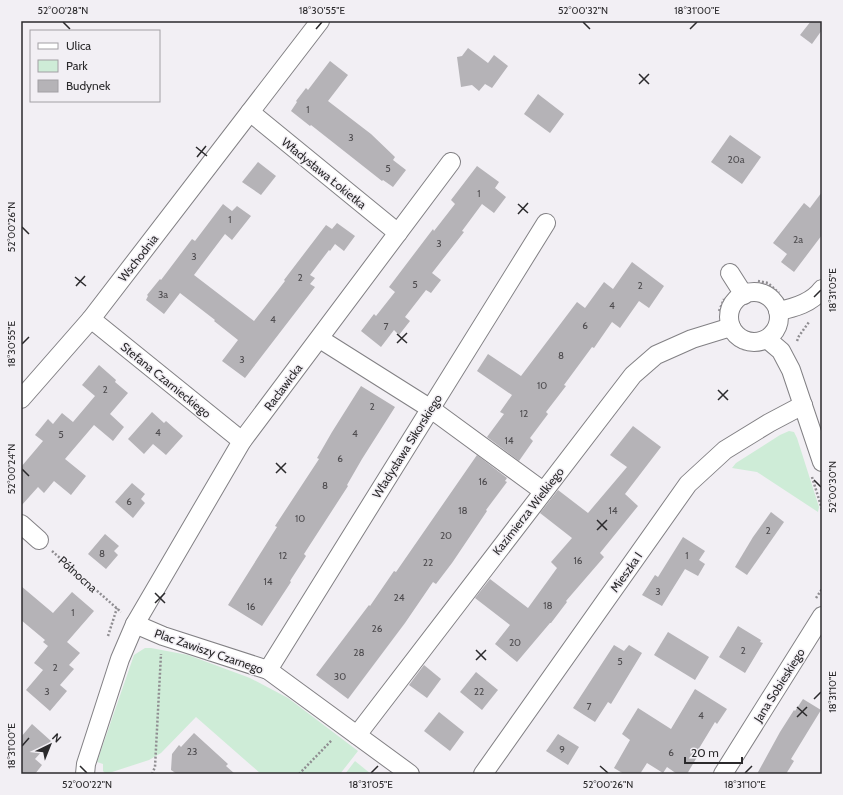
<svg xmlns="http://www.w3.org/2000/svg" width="843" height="795" viewBox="0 0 843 795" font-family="Cabin,sans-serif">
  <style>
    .green { fill: #ceecd7 }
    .building { fill: #b5b3b7 }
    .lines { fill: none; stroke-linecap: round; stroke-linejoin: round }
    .street-casing { stroke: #828084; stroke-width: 20 }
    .path { stroke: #8f8d91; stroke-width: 2.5; stroke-dasharray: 2 2; stroke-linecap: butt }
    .street { stroke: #fff; stroke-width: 18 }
    .ticks { fill: none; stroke: #2b2a2c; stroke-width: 1.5 }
    .labels { text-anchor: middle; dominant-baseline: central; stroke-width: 3; stroke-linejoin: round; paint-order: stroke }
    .number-label { font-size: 10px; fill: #4e4c4f }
    .street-label { font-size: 12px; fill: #2b2a2c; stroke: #f2eff4 }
    .neatline { fill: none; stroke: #2b2a2c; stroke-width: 1.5 }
    .ticks-label { font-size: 10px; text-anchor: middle; fill: #2b2a2c }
  </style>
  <rect width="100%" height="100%" fill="#f2eff4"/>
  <g class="green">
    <path d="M789,431L794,432L797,438L819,507L818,512L757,472L732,468L736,463L780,435Z"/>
    <path d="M145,648H151L188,655L250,678L288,698L358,751L340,774H261L196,717L161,753L149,760L106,774L103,771V764L97,762L134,655Z"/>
    <path d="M355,761L371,774H345Z"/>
  </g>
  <g class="building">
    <path d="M811,21H822V30L812,44L800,35Z"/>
    <path d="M468,48L488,63L494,55L508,66L492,88L485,84L479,91L472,85L461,87L457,57L462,56Z"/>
    <path d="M330,61L348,75L328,101L371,134L395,157L393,160L406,170L393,187L383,180L382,181L311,125L310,126L291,111L297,102L296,101L306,88L308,90Z"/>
    <path d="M538,94L564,114L550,133L524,114Z"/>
    <path d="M730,135L761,157L742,184L711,162Z"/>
    <path d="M258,162L276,176L261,195L242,182Z"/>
    <path d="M477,166L499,182L495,188L506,197L494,213L482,204L462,231L464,232L432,273L441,280L431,293L426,290L405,317L410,321L399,335L394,330L381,347L361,331L374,314L376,316L395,292L389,287L433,229L434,231L455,204L451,200Z"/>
    <path d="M822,192V235L794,272L781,262L787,254L773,243L804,203L810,208Z"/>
    <path d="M223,204L232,211L237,206L251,216L232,240L225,234L194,275L254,321L285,281L284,280L326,225L332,229L337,223L355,236L344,251L335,244L330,251L329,250L310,275L315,278L310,284L315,287L245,378L222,361L238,340L214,321L215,320L180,293L164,314L146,300L148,296L147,295L160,279L161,280L192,239L195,241Z"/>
    <path d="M632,262L664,286L649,308L639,301L620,328L612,322L594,348L592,347L564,385L566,386L546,412L548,414L530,438L533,441L519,461L487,437L504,414L500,412L512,395L477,371L488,354L521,376L577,302L585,308L604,282L613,289Z"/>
    <path d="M99,365L116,380L115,382L128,393L110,414L124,427L113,441L94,425L65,459L86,476L71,495L54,481L44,493L38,487L21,506V467L43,441L35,435L48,419L53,424L62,413L73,422L95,396L82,385Z"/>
    <path d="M361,386L395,407L362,459L347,485L348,486L304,554L306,556L290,581L291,582L262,626L228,605L277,527L275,526L319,459L317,458L332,432Z"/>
    <path d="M152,412L164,423L166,421L183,436L166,455L153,444L144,454L128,439Z"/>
    <path d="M633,426L661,447L625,494L638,506L600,553L604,557L566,601L567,602L551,623H550L517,662L495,644L510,625L475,598L490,579L528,608L557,568L551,562L572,538L540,513L558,490L588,513L627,467L610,455Z"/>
    <path d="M477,455L507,478L505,481L507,482L486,510L487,511L452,563L436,584L433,582L405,623L348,699L316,675L369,605L370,606L394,571L396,572Z"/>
    <path d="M132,483L145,494L141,499L145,503L133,518L115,502Z"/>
    <path d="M771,512L784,522L747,575L735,567L753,537Z"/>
    <path d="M105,534L119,546L114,551L118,555L106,569L88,554Z"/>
    <path d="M683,537L705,551L699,560L705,564L698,576L685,569L662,606L642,595L655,575L658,577Z"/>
    <path d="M21,586L53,613L72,592L94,611L67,642L80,653L69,665L74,669L60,685L67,691L50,711L26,690L43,670L34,663L48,646L43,642L45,640L21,620Z"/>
    <path d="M738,626L761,640L760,642L763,643L745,673L719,657Z"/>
    <path d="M668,632L709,657L695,680L654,655Z"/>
    <path d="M614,645L624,651L629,645L642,653L611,704L608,702L595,722L573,708Z"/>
    <path d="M424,665L441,679L427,698L409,685Z"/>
    <path d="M476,672L498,690L482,710L460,692Z"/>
    <path d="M695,689L727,709L717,724L715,722L695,755L697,757L687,774H677L667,767L663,773L647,763L640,774H624L614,768L630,740L622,734L638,708L671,729Z"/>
    <path d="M803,699L821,710L791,759L794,761L786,774H757L780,732L794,710L795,711Z"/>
    <path d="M439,712L464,732L450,751L424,731Z"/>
    <path d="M32,724L51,741L35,759L42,765L35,774H21V737Z"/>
    <path d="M194,733L228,764L226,766L235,774H177L171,770L172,754L179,745L181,747Z"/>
    <path d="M558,734L579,747L568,765L546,751Z"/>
  </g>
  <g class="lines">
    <g class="street-casing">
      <g id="street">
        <path d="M250,112L398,233"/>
        <path d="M730,273L744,295"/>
        <circle cx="754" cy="317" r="25"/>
        <path d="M778,311C794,308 812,303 822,289"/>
        <path d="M91,319L242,441"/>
        <path d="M320,339L431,409L543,491"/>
        <path d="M767,339L781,351L791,370L822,462"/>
        <path d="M21,399L91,319L320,21"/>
        <path d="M21,524L39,540"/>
        <path d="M135,624L163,636L268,670L410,774"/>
        <path d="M268,670L546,223"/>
        <path d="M357,735L633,375L656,355L692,339L731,327"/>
        <path d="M85,774L86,764L120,659L135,624L242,441L451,162"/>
        <path d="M483,774L688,484L725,450L769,423L803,405"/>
        <path d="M723,774L822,616"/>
      </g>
    </g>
    <g class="path">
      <path d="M758,281L768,283L779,293"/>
      <path d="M719,311L724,299"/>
      <path d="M797,341L799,336L809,322"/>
      <path d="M736,345L743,349H753"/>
      <path d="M812,477L822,509"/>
      <path d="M52,551L121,612"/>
      <path d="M816,598L822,589"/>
      <path d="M108,636L117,608"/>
      <path d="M152,774L155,767L161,654"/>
      <path d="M299,774L332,740"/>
    </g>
    <use href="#street" class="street"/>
  </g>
  <path class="ticks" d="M63,22L70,29M583,22L590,29M316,29L322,22M690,29L697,22M639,74L649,84M639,84L649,74M196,147L207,156M197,157L206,146M518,204L528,213M518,214L528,203M22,227L29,234M75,277L86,286M76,286L85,276M814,297L821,290M397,334L407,343M397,343L407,333M22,344L29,337M718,390L728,400M718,400L728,390M276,463L286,473M22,469L29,476M276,473L286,463M814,480L821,487M597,520L607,530M597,530L607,520M155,593L165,603M155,603L165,593M476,650L486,660M476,660L486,650M814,699L821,692M797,707L807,716M797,717L807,707M22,746L29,738M80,766L87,773M600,766L608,773M371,773L378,766M745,773L752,766"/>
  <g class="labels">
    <g class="number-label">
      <text x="308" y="109">1</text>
      <text x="351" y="137">3</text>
      <text x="736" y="159">20a</text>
      <text x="388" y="168">5</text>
      <text x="479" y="193">1</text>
      <text x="230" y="219">1</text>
      <text x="798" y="239">2a</text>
      <text x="439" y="243">3</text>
      <text x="194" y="256">3</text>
      <text x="300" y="277">2</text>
      <text x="415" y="284">5</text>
      <text x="640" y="285">2</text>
      <text x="163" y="294">3a</text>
      <text x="612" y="305">4</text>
      <text x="273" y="319">4</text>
      <text x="585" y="325">6</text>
      <text x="386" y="326">7</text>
      <text x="561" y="355">8</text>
      <text x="242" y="359">3</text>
      <text x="542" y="385">10</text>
      <text x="105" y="389">2</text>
      <text x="372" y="406">2</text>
      <text x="524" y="413">12</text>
      <text x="158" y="432">4</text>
      <text x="355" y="433">4</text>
      <text x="61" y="434">5</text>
      <text x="509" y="440">14</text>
      <text x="340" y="458">6</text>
      <text x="483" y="481">16</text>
      <text x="325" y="485">8</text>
      <text x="129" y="501">6</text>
      <text x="463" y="510">18</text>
      <text x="613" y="510">14</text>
      <text x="300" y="518">10</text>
      <text x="768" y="530">2</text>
      <text x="446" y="535">20</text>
      <text x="102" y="553">8</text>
      <text x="283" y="555">12</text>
      <text x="687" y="555">1</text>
      <text x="578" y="560">16</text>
      <text x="428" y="562">22</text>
      <text x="268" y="581">14</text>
      <text x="658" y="591">3</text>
      <text x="399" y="597">24</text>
      <text x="548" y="605">18</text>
      <text x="251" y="606">16</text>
      <text x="73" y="612">1</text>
      <text x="377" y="628">26</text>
      <text x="515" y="642">20</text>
      <text x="743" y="650">2</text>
      <text x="359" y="652">28</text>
      <text x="620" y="661">5</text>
      <text x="55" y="667">2</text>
      <text x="340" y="676">30</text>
      <text x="47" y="691">3</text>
      <text x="479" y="691">22</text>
      <text x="589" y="706">7</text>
      <text x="701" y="715">4</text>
      <text x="562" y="749">9</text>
      <text x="192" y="751">23</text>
      <text x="671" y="752">6</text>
    </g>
    <g class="street-label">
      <text transform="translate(324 173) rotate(39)">Władysława Łokietka</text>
      <text transform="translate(138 258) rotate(-52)">Wschodnia</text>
      <text transform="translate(166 380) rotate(39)">Stefana Czarnieckiego</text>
      <text transform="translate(283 387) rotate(-53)">Racławicka</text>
      <text transform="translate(407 446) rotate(-58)">Władysława Sikorskiego</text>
      <text transform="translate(528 511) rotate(-52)">Kazimierza Wielkiego</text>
      <text transform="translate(626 572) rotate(-55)">Mieszka I</text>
      <text transform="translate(78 574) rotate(42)">Północna</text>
      <text transform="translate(209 651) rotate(19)">Plac Zawiszy Czarnego</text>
      <text transform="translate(779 685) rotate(-58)">Jana Sobieskiego</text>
    </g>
  </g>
  <rect width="843" height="795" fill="none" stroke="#f2eff4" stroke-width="44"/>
  <rect x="30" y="30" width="130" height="72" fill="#f2eff4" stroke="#a2a0a4"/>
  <rect x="38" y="43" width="20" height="6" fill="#ffffff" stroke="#a2a0a4"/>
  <text x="66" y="50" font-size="12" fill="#2b2a2c">Ulica</text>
  <rect x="38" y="60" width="20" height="12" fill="#ceecd7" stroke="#a2a0a4"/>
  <text x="66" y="70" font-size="12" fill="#2b2a2c">Park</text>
  <rect x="38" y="80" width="20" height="12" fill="#b5b3b7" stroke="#a2a0a4"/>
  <text x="66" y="90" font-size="12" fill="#2b2a2c">Budynek</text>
  <g transform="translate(50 745) rotate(43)" stroke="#f2eff4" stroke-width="3" paint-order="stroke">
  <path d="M0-3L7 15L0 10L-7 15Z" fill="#2b2a2c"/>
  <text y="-6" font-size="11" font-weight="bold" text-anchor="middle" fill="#2b2a2c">N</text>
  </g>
  <path d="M685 757v6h57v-6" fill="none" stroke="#2b2a2c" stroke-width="2"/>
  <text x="691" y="757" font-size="12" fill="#2b2a2c" stroke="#f2eff4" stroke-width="3" paint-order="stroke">20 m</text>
  <rect x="22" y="22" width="799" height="751" class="neatline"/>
  <g class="ticks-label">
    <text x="63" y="14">52°00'28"N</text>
    <text x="322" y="14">18°30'55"E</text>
    <text x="583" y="14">52°00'32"N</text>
    <text x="697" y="14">18°31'00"E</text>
    <text transform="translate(11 227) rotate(-90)" y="4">52°00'26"N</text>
    <text transform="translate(832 290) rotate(-90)" y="4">18°31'05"E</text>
    <text transform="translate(11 344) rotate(-90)" y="4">18°30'55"E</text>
    <text transform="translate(11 469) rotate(-90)" y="4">52°00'24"N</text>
    <text transform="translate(832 487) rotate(-90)" y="4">52°00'30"N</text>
    <text transform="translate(832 692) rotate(-90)" y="4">18°31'10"E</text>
    <text transform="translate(11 746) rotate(-90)" y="4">18°31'00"E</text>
    <text x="87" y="788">52°00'22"N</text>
    <text x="371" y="788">18°31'05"E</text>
    <text x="608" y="788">52°00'26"N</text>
    <text x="745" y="788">18°31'10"E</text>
  </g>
</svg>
